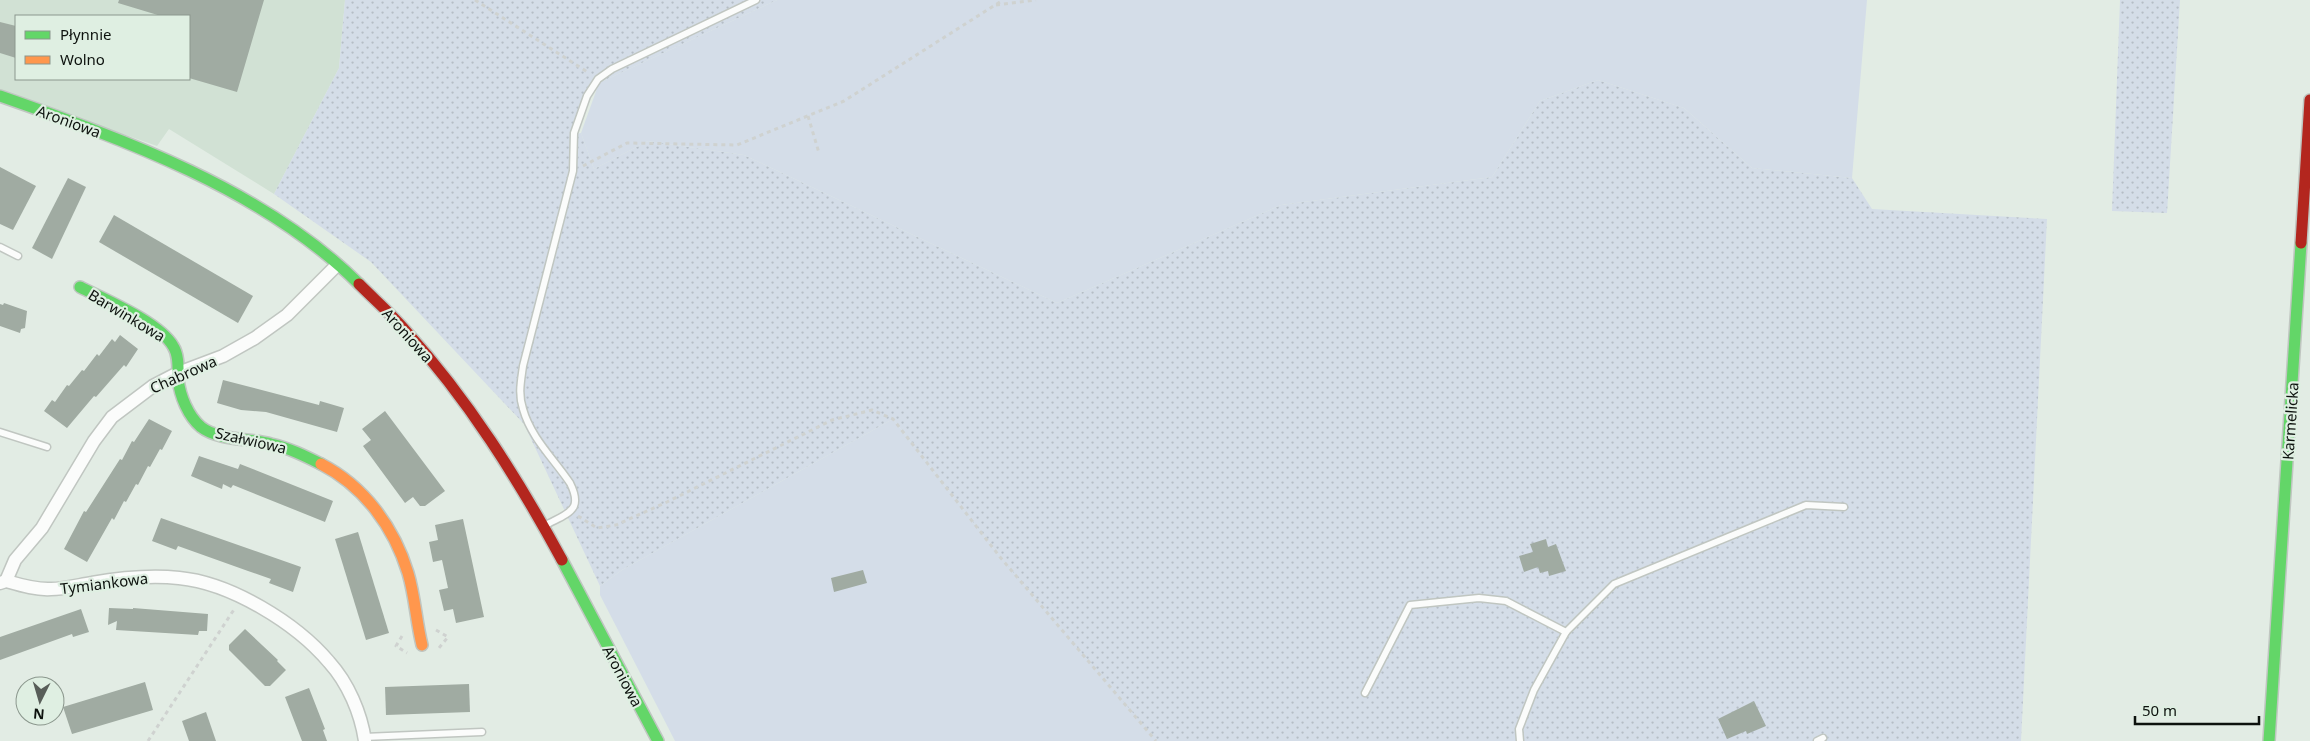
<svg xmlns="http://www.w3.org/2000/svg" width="2310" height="741" viewBox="0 0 2310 741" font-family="'Noto Sans',sans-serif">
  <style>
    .built { fill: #d1e1d4; fill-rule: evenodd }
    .grass { fill: url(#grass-dots) }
    .green { fill: #d4dde8 }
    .building { fill: #a0aba2 }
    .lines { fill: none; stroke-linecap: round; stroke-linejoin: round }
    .lane-casing { stroke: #c0c6c1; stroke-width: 9 }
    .street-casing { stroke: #c0c6c1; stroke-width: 15 }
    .fast-casing { stroke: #c0c6c1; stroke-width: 14 }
    .slow-casing { stroke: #c0c6c1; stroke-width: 14 }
    .jam-casing { stroke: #c0c6c1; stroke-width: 14 }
    .path { stroke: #cfd2d0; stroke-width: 3; stroke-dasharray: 4 4; stroke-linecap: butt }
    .lane { stroke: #fbfcfb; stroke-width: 6 }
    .street { stroke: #fbfcfb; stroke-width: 12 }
    .fast { stroke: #63d668; stroke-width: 11 }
    .slow { stroke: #ff974d; stroke-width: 11 }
    .jam { stroke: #b3261e; stroke-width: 11 }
    .labels { text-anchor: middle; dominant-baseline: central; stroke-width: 4.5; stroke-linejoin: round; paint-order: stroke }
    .street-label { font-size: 15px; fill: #0d120e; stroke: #dfefe2 }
  </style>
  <defs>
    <pattern id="grass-dots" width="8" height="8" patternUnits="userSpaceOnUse" patternTransform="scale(1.25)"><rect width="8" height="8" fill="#d4dde8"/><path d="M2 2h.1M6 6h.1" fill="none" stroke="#b5bdc6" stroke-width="1.8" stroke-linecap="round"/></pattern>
  </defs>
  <rect width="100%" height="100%" fill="#e2ece4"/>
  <path class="built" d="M0,0H345L339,68L274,194L169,129L157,146L0,91ZM16,16H189V79H16Z"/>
  <g class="grass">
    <path d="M345,0H777L599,83L570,135L581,133L594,169L648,141L744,155L1057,303L1281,205L1492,177L1540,101L1598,80L1684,108L1752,168L1852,178L1872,209L2047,219L2021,741H1156L1000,557L893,419L622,570L600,586L524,424L371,262L274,194L339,68Z"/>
    <path d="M2120,0H2180L2167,213L2112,211Z"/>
  </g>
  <g class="green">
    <path d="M777,0H1867L1852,178L1752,168L1684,108L1598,80L1540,101L1492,177L1281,205L1057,303L744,155L648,141L594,169L581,133L599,83Z"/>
    <path d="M893,419L1000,557L1157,741H675L600,595V586L622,570Z"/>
  </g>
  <g class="building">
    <path d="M119,0H264L237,92L189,78V16H161L118,3Z"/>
    <path d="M0,22L16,26V58L0,53Z"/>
    <path d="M0,167L36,186L13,230L0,224Z"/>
    <path d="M68,178L86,187L52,259L32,248Z"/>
    <path d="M114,215L253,296L238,323L99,242Z"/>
    <path d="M4,303L27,311L25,328L21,329L20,333L0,326V304L3,305Z"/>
    <path d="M120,335L138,349L126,367L124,365L96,397L94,396L67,428L44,411L52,400L55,402L67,385L69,386L82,370L84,371L97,354L99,356L112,339L115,342Z"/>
    <path d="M223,380L319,405L320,401L344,408L337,432L266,412L241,410L217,403Z"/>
    <path d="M385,411L445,491L425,506H420L413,497L405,503L363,446L371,440L362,429Z"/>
    <path d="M149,419L172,431L162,450L160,449L150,467L148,466L138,485L136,484L126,502L124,501L114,520L112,518L87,562L64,549L84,511L86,512L120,459L122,460L132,441L134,442Z"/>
    <path d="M199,456L238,469L240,464L333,501L325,522L233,485L231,488L223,484L222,489L191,476Z"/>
    <path d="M161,518L301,567L293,592L269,583L271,579L248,571L178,546L176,550L152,541Z"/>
    <path d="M463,519L484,617L456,623L453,609L444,611L439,590L448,588L442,560L433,562L429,542L438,540L435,525Z"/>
    <path d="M358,532L389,633L366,640L335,539Z"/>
    <path d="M1546,539L1548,547L1556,544L1566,571L1549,576L1548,571L1540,573L1538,567L1524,572L1519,556L1533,552L1530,544Z"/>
    <path d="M863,570L867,583L834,592L831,578Z"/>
    <path d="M109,608L133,609V608L208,614L207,631H199L198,635L116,630L117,621L108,625Z"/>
    <path d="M81,609L89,632L73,637L72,634L0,660V637Z"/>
    <path d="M245,629L278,660L277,661L286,670L270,686H265L229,650V645Z"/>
    <path d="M145,682L153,710L72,734L63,707Z"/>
    <path d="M469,684L470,712L386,715L385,687Z"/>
    <path d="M309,688L325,729L323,730L327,741H302L285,697Z"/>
    <path d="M1754,701L1766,726L1747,734L1746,731L1727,739L1718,719Z"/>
    <path d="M206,712L216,741H189L182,721Z"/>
  </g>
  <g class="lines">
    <g class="lane-casing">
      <g id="lane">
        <path d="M0,247L18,256"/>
        <path d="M0,432L47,447"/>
        <path d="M546,525C554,520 570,515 574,506C577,499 573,489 570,483C554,459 531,438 523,409C518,394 521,381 523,366L573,171L574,133L587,96L598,79L612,69L756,0"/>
        <path d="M1365,693L1410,605L1479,598L1506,601L1566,632"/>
        <path d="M364,737L482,732"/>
        <path d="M1520,741L1519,729L1534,690L1566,632L1614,584L1806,505L1844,507"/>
        <path d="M1817,741L1823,738"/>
      </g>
    </g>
    <g class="street-casing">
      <g id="street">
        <path d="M6,581L15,560L42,528L94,441L112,417L153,386L178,373L223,356L255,338L287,315L337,265"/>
        <path d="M0,583L6,581C20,585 36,590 51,589C64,589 79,585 92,583C120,578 150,575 179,578C231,583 296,623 329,662C348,683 361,713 365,741"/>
      </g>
    </g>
    <g class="fast-casing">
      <g id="fast">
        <path d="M0,96C123,139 265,190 359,284"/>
        <path d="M80,287C105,300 159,322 173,346C179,355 178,368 178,379C180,396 188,416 201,427C219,441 250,438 271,444C289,448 305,456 321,464"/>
        <path d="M562,560L658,741"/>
        <path d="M2269,741L2301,243"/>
      </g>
    </g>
    <g class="slow-casing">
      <path id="slow" d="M321,464C364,486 394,527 408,573C415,596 416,621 422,645"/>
    </g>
    <g class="jam-casing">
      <g id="jam">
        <path d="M2301,243L2310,100"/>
        <path d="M359,284C375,300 391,314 405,330C468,399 518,479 562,560"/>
      </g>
    </g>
    <g class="path">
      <path d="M475,0L589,73"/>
      <path d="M996,5L1036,0"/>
      <path d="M808,116L819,153"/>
      <path d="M583,166L627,143L737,145L844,101L1003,0"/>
      <path d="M578,516L597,528L616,525L667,502L832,420L872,410L893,419L1000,557L1156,741"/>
      <path d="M436,630L448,637L439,648"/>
      <path d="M402,636L396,646L407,653"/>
      <path d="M148,741L235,608"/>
    </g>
    <use href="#lane" class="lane"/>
    <use href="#street" class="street"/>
    <use href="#fast" class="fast"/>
    <use href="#slow" class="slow"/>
    <use href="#jam" class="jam"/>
  </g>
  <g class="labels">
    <g class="street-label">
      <text transform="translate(69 121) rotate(20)">Aroniowa</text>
      <text transform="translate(127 315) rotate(31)">Barwinkowa</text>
      <text transform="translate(408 335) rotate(48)">Aroniowa</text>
      <text transform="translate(183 374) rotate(-24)">Chabrowa</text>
      <text transform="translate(2290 421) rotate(-86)">Karmelicka</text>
      <text transform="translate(251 440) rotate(13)">Szałwiowa</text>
      <text transform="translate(104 583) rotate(-7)">Tymiankowa</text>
      <text transform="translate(623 676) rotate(62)">Aroniowa</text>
    </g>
  </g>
  <rect x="15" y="15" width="175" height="65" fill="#dfefe2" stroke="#8b978d"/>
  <rect x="25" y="31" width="25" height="8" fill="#63d668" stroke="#8b978d"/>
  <text x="60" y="40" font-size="15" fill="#0d120e">Płynnie</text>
  <rect x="25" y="56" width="25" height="8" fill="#ff974d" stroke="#8b978d"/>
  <text x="60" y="65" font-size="15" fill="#0d120e">Wolno</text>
  <g transform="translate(40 701) rotate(185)"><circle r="24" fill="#dfefe2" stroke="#8b978d"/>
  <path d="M0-4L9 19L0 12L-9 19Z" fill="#585e59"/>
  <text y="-8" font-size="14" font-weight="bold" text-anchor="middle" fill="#0d120e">N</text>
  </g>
  <path d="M2135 716v8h124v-8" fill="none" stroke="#0d120e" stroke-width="2.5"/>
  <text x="2142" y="716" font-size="15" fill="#0d120e" stroke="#dfefe2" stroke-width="4" paint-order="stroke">50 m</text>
</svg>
